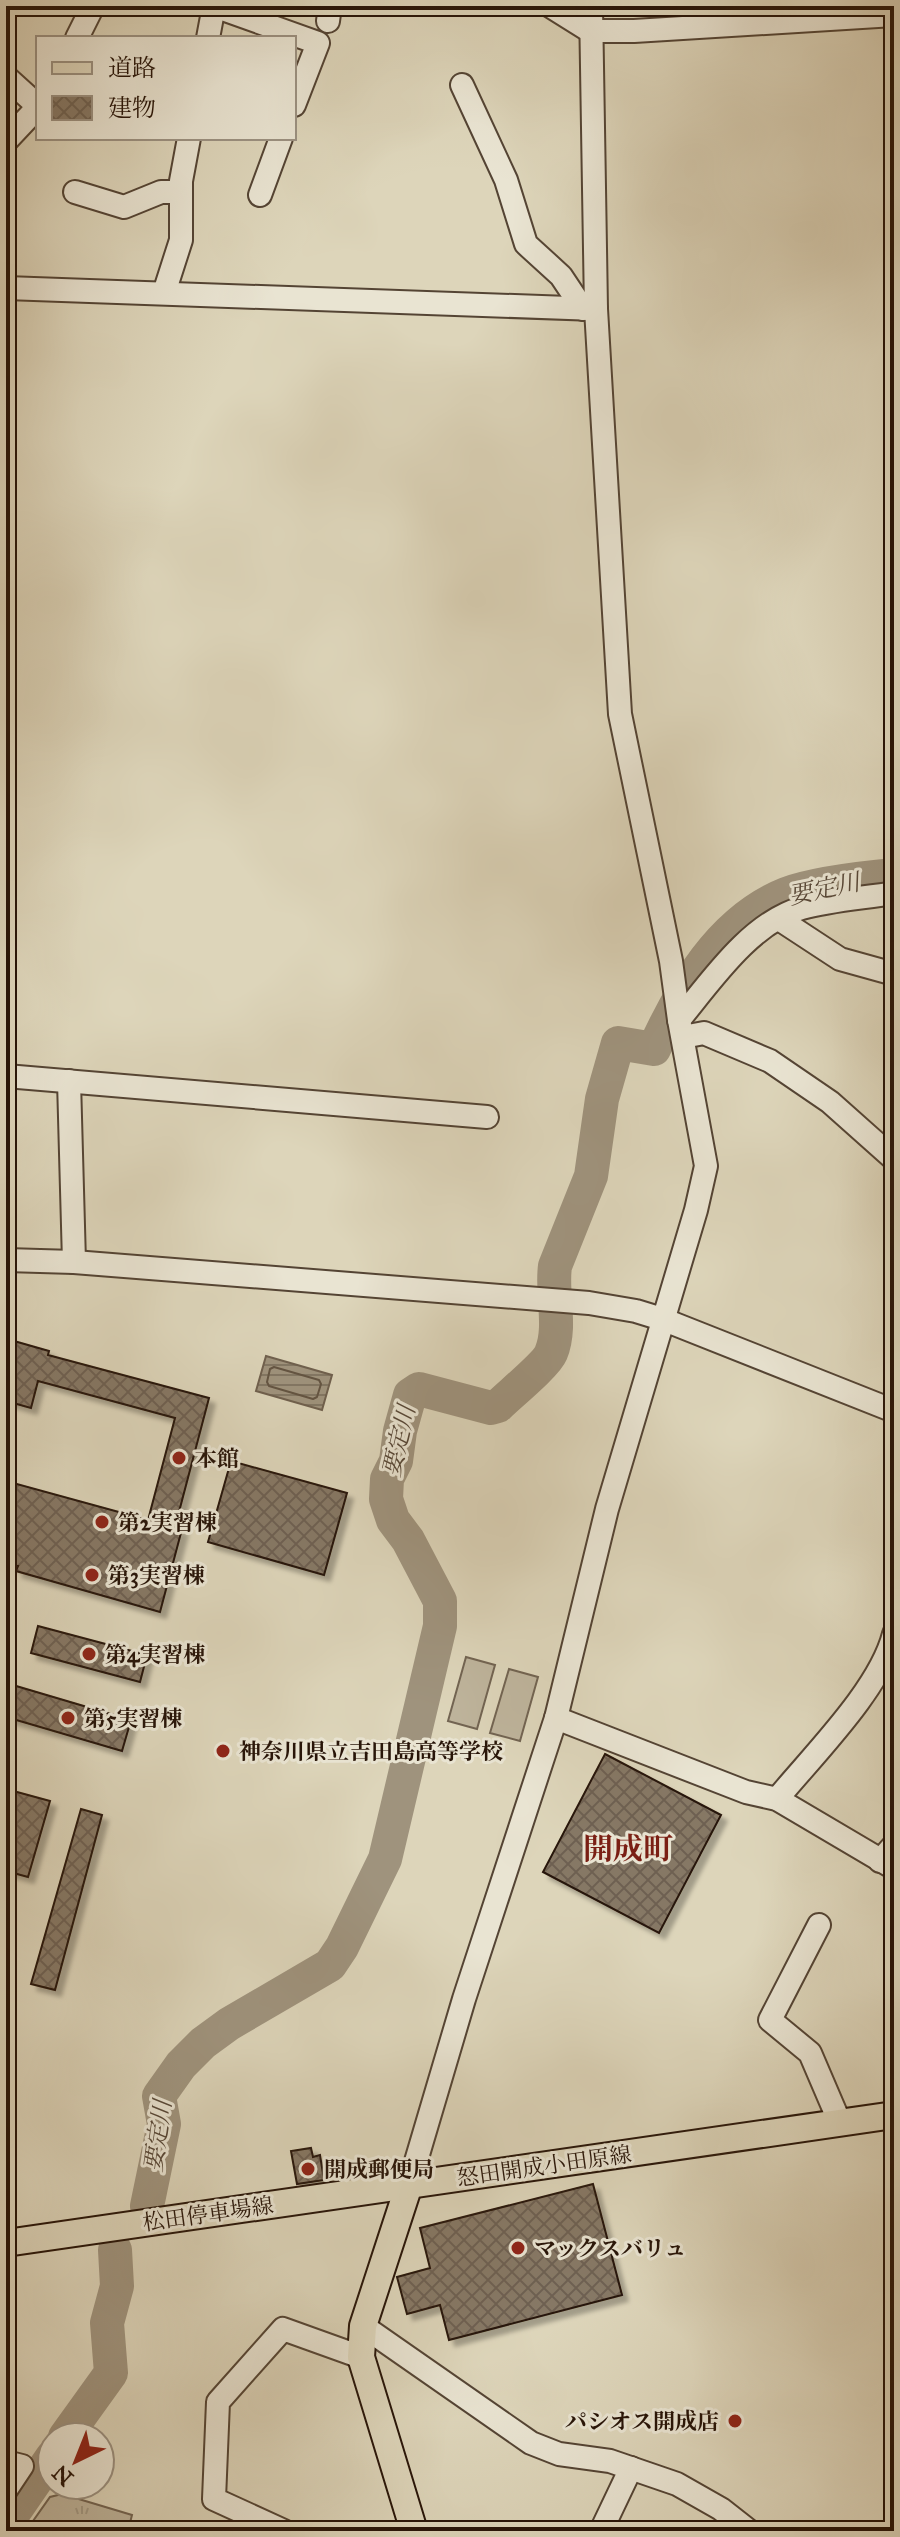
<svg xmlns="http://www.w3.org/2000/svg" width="900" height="2537" viewBox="0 0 900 2537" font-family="'IM FELL Great Primer','Noto Serif JP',serif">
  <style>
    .grass { fill: url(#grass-tufts); stroke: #726452; stroke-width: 2 }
    .pitch { fill: #beb49c; stroke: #726452; stroke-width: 2 }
    .water { fill: url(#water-rules); stroke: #6f604e; stroke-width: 2 }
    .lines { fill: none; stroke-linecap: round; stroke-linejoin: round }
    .shore { stroke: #635442; stroke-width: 2 }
    .river { stroke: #9f937d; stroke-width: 34 }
    .building { fill: url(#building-cross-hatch); stroke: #271408; stroke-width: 2; filter: url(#shadow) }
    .minor-casing { stroke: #544434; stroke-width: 26 }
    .major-casing { stroke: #271408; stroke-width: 30 }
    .minor { stroke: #e9e4d2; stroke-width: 22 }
    .major { stroke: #ddd5ba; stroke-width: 26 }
    .poi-dot { fill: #8f2418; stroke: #e9e4d2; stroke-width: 3 }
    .labels { text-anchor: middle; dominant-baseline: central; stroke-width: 6; stroke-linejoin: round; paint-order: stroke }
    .poi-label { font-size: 22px; font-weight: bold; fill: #271408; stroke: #e9e4d2; text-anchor: start }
    .street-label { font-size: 22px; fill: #271408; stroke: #e9e4d2 }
    .water-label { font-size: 24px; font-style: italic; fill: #574737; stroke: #e9e4d2 }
    .district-label { font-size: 30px; font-weight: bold; fill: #7a1f14; stroke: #e9e4d2 }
  </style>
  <defs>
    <pattern id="grass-tufts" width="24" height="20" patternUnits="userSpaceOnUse" patternTransform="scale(2)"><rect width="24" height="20" fill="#beb49c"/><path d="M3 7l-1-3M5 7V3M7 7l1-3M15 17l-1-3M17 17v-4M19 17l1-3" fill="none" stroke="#a39a85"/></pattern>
    <pattern id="water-rules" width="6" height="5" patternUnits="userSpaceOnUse" patternTransform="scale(2)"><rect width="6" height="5" fill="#9f937d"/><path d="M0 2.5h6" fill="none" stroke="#827764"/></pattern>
    <pattern id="building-cross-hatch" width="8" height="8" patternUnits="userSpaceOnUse" patternTransform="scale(2)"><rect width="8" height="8" fill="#867865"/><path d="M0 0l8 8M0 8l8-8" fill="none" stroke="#6e6151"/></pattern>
    <filter id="shadow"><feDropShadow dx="6" dy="6" stdDeviation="2" flood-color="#0004"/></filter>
  </defs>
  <rect width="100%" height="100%" fill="#ddd5ba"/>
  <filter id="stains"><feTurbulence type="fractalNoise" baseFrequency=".0025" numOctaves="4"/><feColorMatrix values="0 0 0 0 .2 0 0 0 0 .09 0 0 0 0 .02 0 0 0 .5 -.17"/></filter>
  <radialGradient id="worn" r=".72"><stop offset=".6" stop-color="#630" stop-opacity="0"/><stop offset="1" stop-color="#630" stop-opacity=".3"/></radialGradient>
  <path class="grass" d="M62,2494L132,2515L128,2531H26L50,2497Z"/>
  <g class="pitch">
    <path d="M466,1657L495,1665L477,1729L448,1721Z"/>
    <path d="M509,1669L538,1677L520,1741L490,1733Z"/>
  </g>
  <path class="water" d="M266,1356L332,1375L322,1410L256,1391Z"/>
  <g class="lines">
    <path class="shore" d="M274,1367L319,1380L321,1384L317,1397L313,1399L269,1386L267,1382L270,1369Z"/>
    <g class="river">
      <path d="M147,2206L164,2124L159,2096L181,2065L203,2043L229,2024L330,1965L342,1947L385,1859L440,1626V1601L408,1540L393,1520L386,1499L387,1479L396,1461L400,1431L410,1395L419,1389L491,1408L498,1406C509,1395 546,1365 551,1353C562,1327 551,1294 555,1266L591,1176L602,1099L618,1043L654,1049C681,989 721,920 786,894C815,883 862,878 894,875"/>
      <path d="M65,2437L111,2373L107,2323L117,2286L115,2250"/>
      <path d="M6,2524L52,2457"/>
    </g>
  </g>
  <g class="building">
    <path d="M14,1341L49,1351L48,1355L209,1398L175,1527L182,1529L160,1612L16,1571L18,1566L6,1564V1481L148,1520L175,1418L38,1381L31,1408L6,1401V1371Z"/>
    <path d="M231,1461L347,1493L324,1575L208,1542Z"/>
    <path d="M38,1626L147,1655L140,1682L31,1653Z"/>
    <path d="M6,1683L131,1720L122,1751L6,1717Z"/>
    <path d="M605,1754L721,1815L659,1933L543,1872Z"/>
    <path d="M6,1789L50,1801L28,1877L6,1871Z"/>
    <path d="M81,1809L102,1815L55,1990L31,1984Z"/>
    <path d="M311,2148L313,2157L320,2155L324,2180L297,2184L291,2151Z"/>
    <path d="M593,2184L622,2295L449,2340L440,2305L407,2314L397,2277L430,2268L420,2228Z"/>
  </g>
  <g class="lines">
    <g class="minor-casing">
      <g id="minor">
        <path d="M214,6L318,43L294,105"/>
        <path d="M550,6L590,31H634L894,15"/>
        <path d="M328,21L330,6"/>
        <path d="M77,38L93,6"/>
        <path d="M208,38L214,6"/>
        <path d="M6,77L38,106"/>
        <path d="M462,85L506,180L526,244L561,276L583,309"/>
        <path d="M6,141L38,107"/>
        <path d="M75,192L124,207L161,192H181"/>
        <path d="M260,195L281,138"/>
        <path d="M6,288L596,309"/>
        <path d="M164,293L181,240V181L189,138"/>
        <path d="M779,919L840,959L894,974"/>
        <path d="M679,1020C711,981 751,922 802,908C831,900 864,898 894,893"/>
        <path d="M683,1037L704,1033L770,1061L830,1102L894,1159"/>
        <path d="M6,1076L487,1117"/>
        <path d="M69,1081L74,1262"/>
        <path d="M6,1260L74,1262L589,1303L636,1311L662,1319L894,1411"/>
        <path d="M556,1718L746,1792L777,1799L894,1868"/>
        <path d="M777,1799C815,1753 880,1689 894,1634"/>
        <path d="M880,1861L894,1845"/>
        <path d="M819,1925L770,2020L810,2053L840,2123"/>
        <path d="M409,2185L464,1999L556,1718L607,1509L696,1210L706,1166L679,1020L671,961L620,714L596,309L591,6"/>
        <path d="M363,2326L531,2443L559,2454L610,2461L677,2484L721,2509L749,2531"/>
        <path d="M6,2462L22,2466L6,2490"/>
        <path d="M284,2531L214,2499L218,2402L283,2329L361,2357"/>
        <path d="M601,2531L631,2468"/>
      </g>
    </g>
    <g class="major-casing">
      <g id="major">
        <path d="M409,2185L363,2326L361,2357L414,2531"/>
        <path d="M6,2243L894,2115"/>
      </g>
    </g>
    <use href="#minor" class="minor"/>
    <use href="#major" class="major"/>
  </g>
  <g class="poi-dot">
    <circle cx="179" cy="1458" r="8"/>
    <circle cx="102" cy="1522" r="8"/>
    <circle cx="92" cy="1575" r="8"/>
    <circle cx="89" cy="1654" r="8"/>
    <circle cx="68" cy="1718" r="8"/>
    <circle cx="223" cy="1751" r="8"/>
    <circle cx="308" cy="2169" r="8"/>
    <circle cx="518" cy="2248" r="8"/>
    <circle cx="735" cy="2421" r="8"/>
  </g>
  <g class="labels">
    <g class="poi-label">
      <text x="195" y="1458">本館</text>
      <text x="118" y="1522">第2実習棟</text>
      <text x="108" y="1575">第3実習棟</text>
      <text x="105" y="1654">第4実習棟</text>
      <text x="84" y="1718">第5実習棟</text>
      <text x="239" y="1751">神奈川県立吉田島高等学校</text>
      <text x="324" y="2169">開成郵便局</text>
      <text x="534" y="2248">マックスバリュ</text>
      <text x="719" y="2421" text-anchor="end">パシオス開成店</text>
    </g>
    <g class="street-label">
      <text transform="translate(544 2166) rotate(-8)">怒田開成小田原線</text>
      <text transform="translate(208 2214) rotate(-8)">松田停車場線</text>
    </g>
    <g class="water-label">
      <text transform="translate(824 889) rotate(-12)">要定川</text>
      <text transform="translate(399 1441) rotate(-77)">要定川</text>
      <text transform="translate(158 2136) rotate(-82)">要定川</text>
    </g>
    <g class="district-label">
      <text x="628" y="1849">開成町</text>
    </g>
  </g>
  <rect width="900" height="2537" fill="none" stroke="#ddd5ba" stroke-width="32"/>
  <rect x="8" y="8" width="884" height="2521" fill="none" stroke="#271408" stroke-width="4"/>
  <rect x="16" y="16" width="868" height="2505" fill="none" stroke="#271408" stroke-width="2"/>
  <rect x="36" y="36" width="260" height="104" fill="#e9e4d2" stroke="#9b9181" stroke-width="2"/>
  <rect x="52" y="62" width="40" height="12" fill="#ddd5ba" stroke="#9b9181" stroke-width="2"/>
  <text x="108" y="76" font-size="24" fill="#271408">道路</text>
  <rect x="52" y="96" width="40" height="24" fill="url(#building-cross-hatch)" stroke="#9b9181" stroke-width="2"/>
  <text x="108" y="116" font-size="24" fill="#271408">建物</text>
  <g transform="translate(76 2461) rotate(223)"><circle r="38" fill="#e9e4d2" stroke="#9b9181" stroke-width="2"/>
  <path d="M0-6L14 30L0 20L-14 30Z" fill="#8f2418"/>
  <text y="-12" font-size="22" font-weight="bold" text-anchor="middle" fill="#271408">N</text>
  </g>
  <rect width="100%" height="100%" filter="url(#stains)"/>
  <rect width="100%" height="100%" fill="url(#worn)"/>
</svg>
